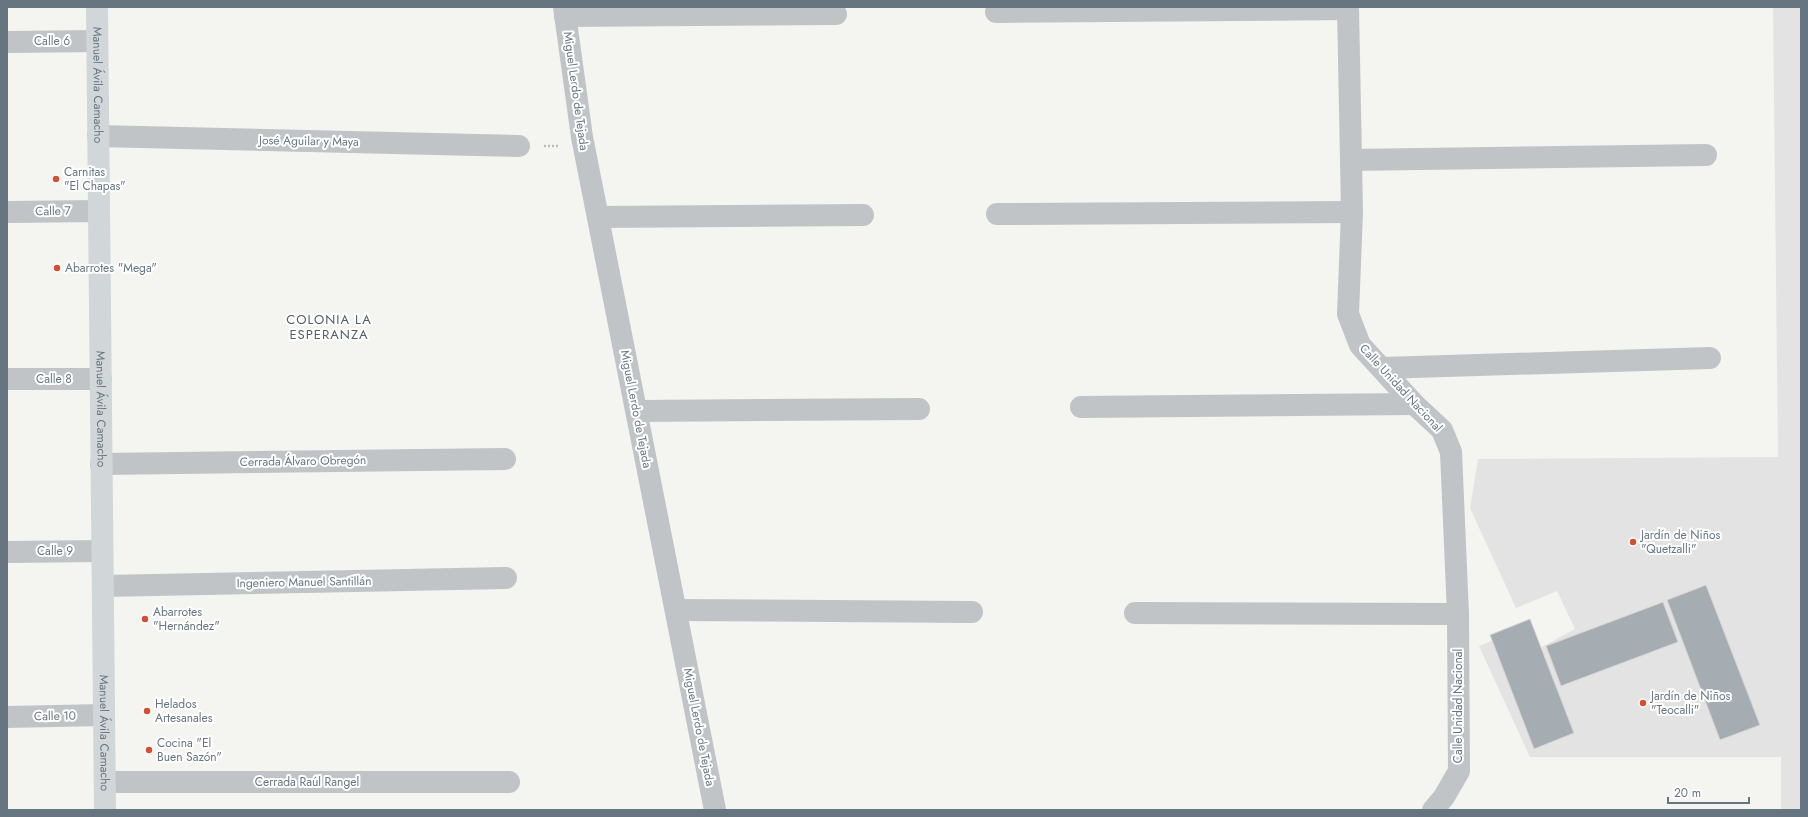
<svg xmlns="http://www.w3.org/2000/svg" width="1808" height="817" viewBox="0 0 1808 817" font-family="Jost,sans-serif">
  <style>
    .built { fill: #e2e3e2 }
    .building { fill: #a6adb2; stroke: #d6d6d4 }
    .lines { fill: none; stroke-linecap: round; stroke-linejoin: round }
    .path { stroke: #babcbe; stroke-width: 2.5; stroke-dasharray: 2 2; stroke-linecap: butt }
    .street { stroke: #c0c4c7; stroke-width: 22 }
    .secondary { stroke: #d1d6d9; stroke-width: 22 }
    .poi-dot { fill: #d44f32; stroke: #fff; stroke-width: 1.5 }
    .labels { text-anchor: middle; dominant-baseline: central; stroke-width: 4; stroke-linejoin: round; paint-order: stroke }
    .street-label { font-size: 12px; fill: #667580; stroke: #fff }
    .poi-label { font-size: 12px; fill: #667580; stroke: #fff; text-anchor: start }
    .neighbourhood-label { font-size: 13px; letter-spacing: 1px; fill: #535e65; stroke: #fff }
  </style>
  <rect width="100%" height="100%" fill="#f4f4f1"/>
  <path class="built" d="M1773,7H1801V810H1781V757H1530L1479,646L1528,626L1538,649L1575,629L1557,591L1516,608L1470,508L1478,459L1778,457Z"/>
  <g class="building">
    <path d="M1706,585L1760,725L1720,740L1667,600Z"/>
    <path d="M1663,602L1678,642L1561,686L1546,646Z"/>
    <path d="M1530,619L1574,733L1534,749L1490,635Z"/>
  </g>
  <g class="lines">
    <path class="path" d="M544,146H559"/>
    <g class="street">
      <path d="M564,7L582,137L715,810"/>
      <path d="M1348,7L1352,212L1348,314L1360,345L1414,404L1442,430L1451,452L1458,614L1459,771L1444,797L1433,810"/>
      <path d="M996,12L1348,9"/>
      <path d="M565,16L836,14"/>
      <path d="M7,42L97,41"/>
      <path d="M98,136L519,146"/>
      <path d="M1351,160L1706,155"/>
      <path d="M7,212L99,211"/>
      <path d="M997,214L1352,212"/>
      <path d="M599,217L863,215"/>
      <path d="M1382,368L1710,358"/>
      <path d="M7,379H101"/>
      <path d="M1081,407L1414,404"/>
      <path d="M637,411L919,409"/>
      <path d="M101,464L505,459"/>
      <path d="M7,552L102,551"/>
      <path d="M103,586L506,578"/>
      <path d="M676,610L972,612"/>
      <path d="M1135,613L1458,614"/>
      <path d="M7,717L104,715"/>
      <path d="M105,782H509"/>
    </g>
    <path class="secondary" id="s1" d="M97,7L105,810"/>
  </g>
  <g class="poi-dot">
    <circle cx="56" cy="179" r="4"/>
    <circle cx="57" cy="268" r="4"/>
    <circle cx="1633" cy="542" r="4"/>
    <circle cx="145" cy="619" r="4"/>
    <circle cx="1643" cy="703" r="4"/>
    <circle cx="147" cy="711" r="4"/>
    <circle cx="149" cy="750" r="4"/>
  </g>
  <g class="labels">
    <g class="street-label">
      <text x="52" y="41">Calle 6</text>
      <text stroke="none"><textPath href="#s1" startOffset="78">Manuel Ávila Camacho</textPath></text>
      <text transform="translate(576 91) rotate(82)">Miguel Lerdo de Tejada</text>
      <text transform="translate(309 141) rotate(1)">José Aguilar y Maya</text>
      <text transform="translate(53 211) rotate(-1)">Calle 7</text>
      <text x="54" y="379">Calle 8</text>
      <text transform="translate(1401 388) rotate(47)">Calle Unidad Nacional</text>
      <text stroke="none"><textPath href="#s1" startOffset="402">Manuel Ávila Camacho</textPath></text>
      <text transform="translate(636 409) rotate(79)">Miguel Lerdo de Tejada</text>
      <text transform="translate(303 461) rotate(-1)">Cerrada Álvaro Obregón</text>
      <text x="55" y="551">Calle 9</text>
      <text transform="translate(304 582) rotate(-1)">Ingeniero Manuel Santillán</text>
      <text transform="translate(1458 706) rotate(-90)">Calle Unidad Nacional</text>
      <text transform="translate(55 716) rotate(-1)">Calle 10</text>
      <text transform="translate(699 727) rotate(79)">Miguel Lerdo de Tejada</text>
      <text stroke="none"><textPath href="#s1" startOffset="726">Manuel Ávila Camacho</textPath></text>
      <text x="307" y="782">Cerrada Raúl Rangel</text>
    </g>
    <g class="poi-label">
      <text x="64" y="172">Carnitas<tspan x="64" dy="14">"El Chapas"</tspan></text>
      <text x="65" y="268">Abarrotes "Mega"</text>
      <text x="1641" y="535">Jardín de Niños<tspan x="1641" dy="14">"Quetzalli"</tspan></text>
      <text x="153" y="612">Abarrotes<tspan x="153" dy="14">"Hernández"</tspan></text>
      <text x="1651" y="696">Jardín de Niños<tspan x="1651" dy="14">"Teocalli"</tspan></text>
      <text x="155" y="704">Helados<tspan x="155" dy="14">Artesanales</tspan></text>
      <text x="157" y="743">Cocina "El<tspan x="157" dy="14">Buen Sazón"</tspan></text>
    </g>
    <g class="neighbourhood-label">
      <text x="329" y="319">COLONIA LA<tspan x="329" dy="15">ESPERANZA</tspan></text>
    </g>
  </g>
  <rect width="1808" height="817" fill="none" stroke="#667580" stroke-width="16"/>
  <path d="M1668 797v6h81v-6" fill="none" stroke="#667580" stroke-width="2"/>
  <text x="1674" y="797" font-size="12" fill="#667580" stroke="#ffffff" stroke-width="3" paint-order="stroke">20 m</text>
</svg>
